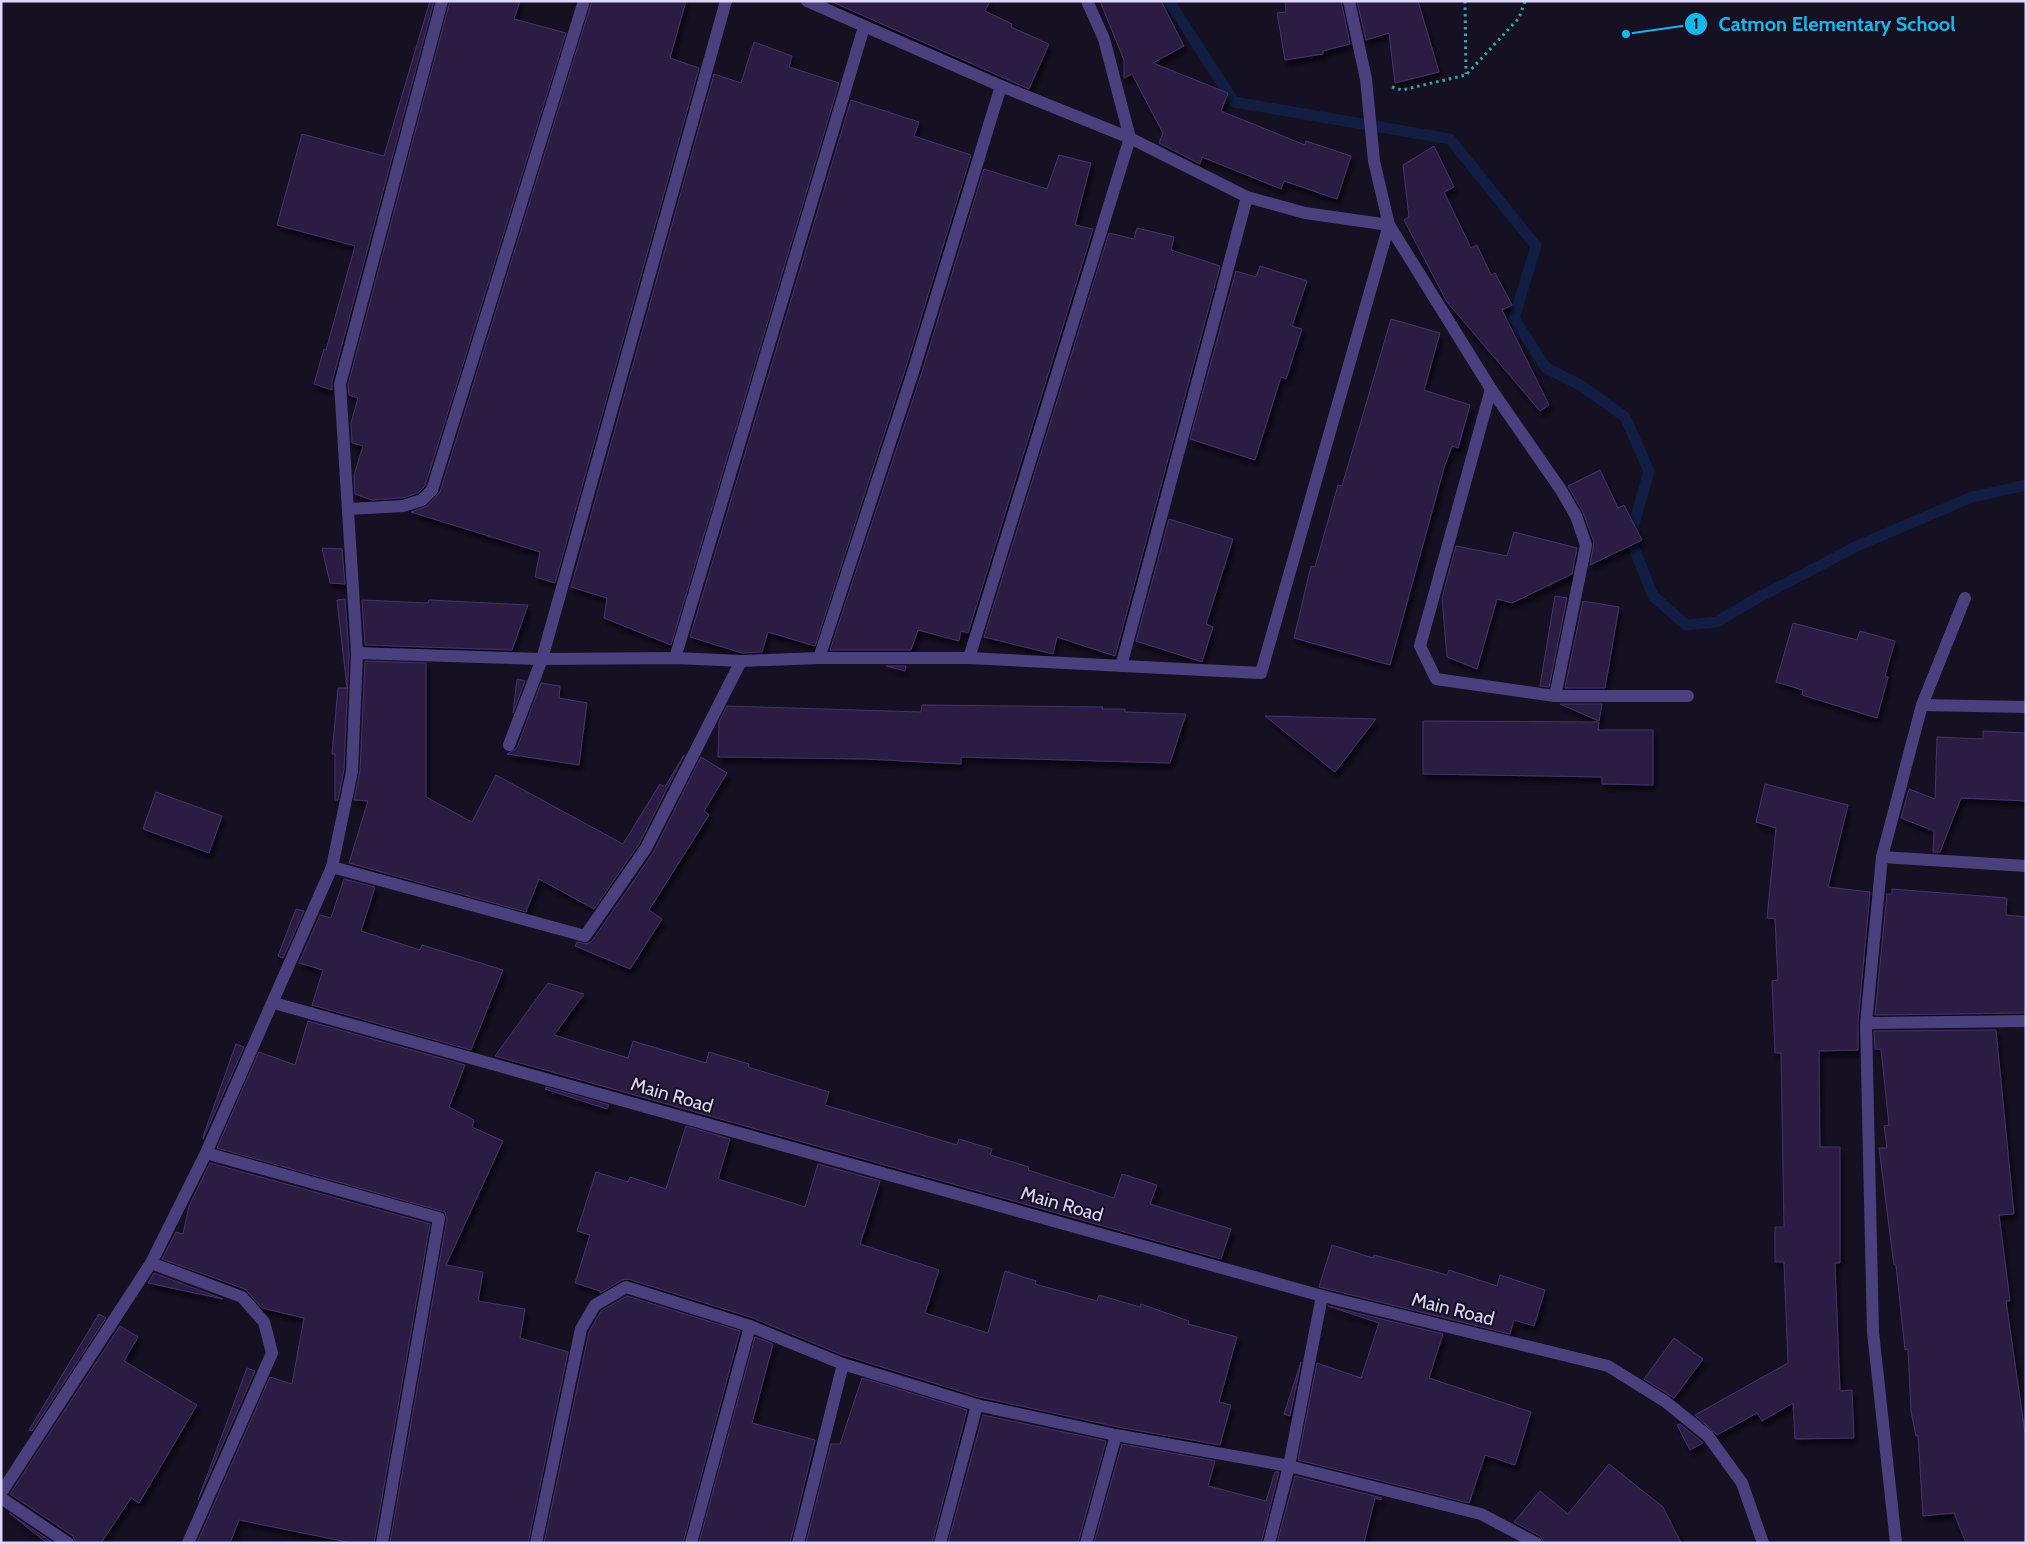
<svg xmlns="http://www.w3.org/2000/svg" width="2027" height="1544" viewBox="0 0 2027 1544" font-family="Cabin,sans-serif">
  <style>
    .lines { fill: none; stroke-linecap: round; stroke-linejoin: round }
    .stream { stroke: #111d42; stroke-width: 11 }
    .building { fill: #2a1e42; stroke: #45326c; filter: url(#shadow) }
    .path { stroke: #3aa4ac; stroke-width: 3; stroke-dasharray: 2.5 4; stroke-linecap: butt }
    .minor { stroke: #4a407e; stroke-width: 12 }
    .labels { text-anchor: middle; dominant-baseline: central; stroke-width: 4; stroke-linejoin: round; paint-order: stroke }
    .street-label { font-size: 19px; fill: #dfd6fb; stroke: #161023 }
    .leader { fill: none; stroke: #15b8e9; stroke-width: 2 }
    .callout-dot { fill: #15b8e9; stroke: #161023; stroke-width: 2 }
    .mark-label { font-size: 15px; text-anchor: middle; font-weight: bold; fill: #111 }
    .callout-label { font-size: 20px; text-anchor: middle; font-weight: bold; fill: #15b8e9; stroke: #161023; stroke-width: 4; stroke-linejoin: round; paint-order: stroke }
  </style>
  <defs>
    <filter id="shadow"><feDropShadow dx="3" dy="5.5" stdDeviation="2.5" flood-color="#0009"/></filter>
  </defs>
  <rect width="100%" height="100%" fill="#161023"/>
  <g class="lines">
    <path class="stream" d="M1169,1L1234,102L1450,139L1536,246L1514,318L1546,368L1582,386L1625,417L1649,471L1630,538L1653,596L1686,625L1717,622L1752,601L1857,546L1972,497L2026,485"/>
  </g>
  <g class="building">
    <path d="M430,1H434L332,382V390L314,384L324,349L326,350L355,246L277,225L302,134L384,156Z"/>
    <path d="M450,1H520L514,19L566,33L425,486L418,493L402,498L372,500L355,494L354,475L363,446L352,443L351,423L358,398L349,395L348,385Z"/>
    <path d="M592,1H686L670,58L699,68L555,583L535,577L540,552L411,512L427,506L440,492Z"/>
    <path d="M830,1H990L985,11L1012,24L1011,27L1049,44L1029,89Z"/>
    <path d="M1100,1H1161L1184,46L1153,63L1228,93L1221,111L1305,145L1306,141L1351,156L1337,199L1284,181L1281,189L1202,157L1200,164L1159,143L1163,133L1132,74L1124,78V60Z"/>
    <path d="M1285,1H1341L1350,44L1323,51V54L1285,60L1277,13L1286,12Z"/>
    <path d="M1357,1H1418L1439,72L1395,83L1389,33L1366,40Z"/>
    <path d="M754,42L792,56L789,67L839,83L671,645L604,618L607,598L571,587L714,74L741,83Z"/>
    <path d="M851,100L919,122L914,136L971,155L905,370L815,646L768,632L762,652L742,653L690,637Z"/>
    <path d="M1434,146L1454,187L1444,192L1471,248L1477,245L1491,275L1495,273L1512,305L1502,310L1549,405L1540,411L1447,302L1404,220L1409,217L1403,165Z"/>
    <path d="M1059,155L1091,163L1075,225L1093,229L968,633L961,631L959,641L918,630L911,650H830L921,375L984,169L1047,189Z"/>
    <path d="M1137,228L1174,237L1171,250L1220,266L1115,656L1057,637L1053,654L984,637L1109,233L1134,239Z"/>
    <path d="M1260,266L1307,281L1292,326L1302,329L1286,379L1281,377L1255,460L1190,439L1236,271L1256,277Z"/>
    <path d="M1391,319L1440,333L1424,390L1470,405L1458,448L1452,446L1444,468L1390,665L1294,638L1311,566L1315,567L1338,485L1342,486Z"/>
    <path d="M1600,470L1618,508L1624,505L1642,540L1590,565L1594,542L1583,512L1568,486Z"/>
    <path d="M1169,519L1233,539L1206,624L1213,627L1202,662L1136,641Z"/>
    <path d="M1514,532L1577,548L1572,574L1512,603L1497,599L1477,669L1447,657L1442,598L1456,546L1507,556Z"/>
    <path d="M322,548L342,549L345,584L330,583Z"/>
    <path d="M1555,596L1567,598L1549,687L1540,686Z"/>
    <path d="M345,599L349,653L344,770L338,800H335V754H332L338,688H347L337,600Z"/>
    <path d="M362,600L428,603L429,600L528,605L512,650L365,645Z"/>
    <path d="M1583,601L1619,607L1605,688H1565Z"/>
    <path d="M1793,623L1857,640L1860,631L1895,641L1885,676L1888,677L1877,718L1802,695L1803,690L1776,682Z"/>
    <path d="M365,661L426,663V797L472,822L496,775L623,844L660,784L665,787L684,755L639,844L594,909L539,879L526,912L349,863L368,801L354,800L360,771Z"/>
    <path d="M886,666H906L905,671Z"/>
    <path d="M517,679L525,681L513,713Z"/>
    <path d="M541,683L560,686L559,698L587,703L579,765L507,754L517,748Z"/>
    <path d="M1560,704H1602L1599,721Z"/>
    <path d="M922,705L1103,707L1102,709H1125V712L1186,714L1170,763L961,757V764L865,759L718,757L719,722L727,706L921,712Z"/>
    <path d="M1265,716L1376,719L1335,772Z"/>
    <path d="M1423,721L1599,722L1598,730H1653V785L1602,784V777L1423,774Z"/>
    <path d="M1983,731L2026,733V801L1961,798L1940,852H1933L1934,831L1901,818L1909,789L1935,799L1937,737L1983,739Z"/>
    <path d="M701,757L727,773L704,811L709,815L649,910L662,919L630,969L575,946L577,942L587,944L592,941L653,853Z"/>
    <path d="M1765,784L1848,805L1828,887L1870,892L1858,1022V1050L1819,1051L1820,1147H1840V1263H1835L1840,1391L1852,1390L1854,1438L1795,1439L1793,1403L1762,1421L1757,1413L1717,1435L1695,1415L1788,1363L1784,1262H1775V1227H1784L1781,1053H1775L1772,981L1778,980L1775,919L1767,918L1776,828L1756,822Z"/>
    <path d="M156,792L222,816L209,853L143,829Z"/>
    <path d="M344,879L375,887L361,931L420,950L422,945L503,970L471,1050L312,1005L323,970L299,963L320,915L331,918Z"/>
    <path d="M1892,889L2007,898L2006,915L2026,917V1013L1875,1015L1887,894H1892Z"/>
    <path d="M296,909L304,911L283,958L278,956Z"/>
    <path d="M548,983L584,994L554,1035L628,1058L633,1041L706,1063L709,1052L749,1064L748,1067L829,1092L825,1105L957,1145L959,1139L992,1149L990,1155L1029,1167L1028,1170L1114,1198L1122,1174L1157,1185L1150,1204L1231,1229L1221,1259L495,1056Z"/>
    <path d="M308,1021L465,1065L449,1107L474,1120L472,1127L503,1141L446,1265L483,1272L478,1301L525,1309L520,1338L568,1352L528,1543H390L447,1219L445,1212L217,1148L259,1052L295,1065Z"/>
    <path d="M1996,1030L2014,1214L1999,1215L2010,1301H2006L2026,1440V1543H1966L1954,1513L1923,1516L1918,1435L1916,1436L1911,1411L1908,1349L1905,1350L1896,1265H1894L1879,1148H1887L1884,1126L1889,1125L1881,1049H1875L1874,1031Z"/>
    <path d="M236,1044L244,1047L203,1139L204,1134Z"/>
    <path d="M546,1087L609,1105L607,1109L545,1089Z"/>
    <path d="M686,1126L730,1139L718,1179L805,1207L818,1164L880,1181L860,1244L939,1270L925,1313L988,1333L1005,1271L1036,1281L1035,1284L1097,1301L1099,1295L1140,1307L1141,1304L1189,1321L1188,1324L1237,1337L1219,1402L1231,1405L1220,1445L1118,1427L979,1397L840,1354L753,1318L628,1279L622,1280L600,1293V1291L575,1283L590,1235L577,1231L596,1172L628,1182L630,1177L666,1189Z"/>
    <path d="M210,1163L430,1224L374,1543H352L239,1520L230,1543H197L270,1377L292,1384L304,1318L262,1308L245,1289L162,1259L176,1232L183,1234L189,1206Z"/>
    <path d="M1332,1245L1373,1258L1374,1255L1447,1275L1449,1270L1497,1286L1500,1275L1545,1290L1534,1326L1514,1320L1510,1334L1319,1287Z"/>
    <path d="M154,1273L223,1299L148,1283Z"/>
    <path d="M627,1296L740,1331L683,1543H544L589,1332L601,1311Z"/>
    <path d="M1328,1306L1443,1334L1429,1378L1531,1412L1515,1465L1485,1455L1469,1503L1298,1460L1317,1363L1361,1378L1379,1323Z"/>
    <path d="M99,1314L106,1318L32,1431L29,1430Z"/>
    <path d="M120,1326L138,1337L124,1361L197,1405L139,1503L131,1498L101,1543H76L73,1536L10,1494Z"/>
    <path d="M755,1337L773,1344L752,1423L815,1440L790,1543H699Z"/>
    <path d="M1674,1338L1703,1359L1674,1398L1644,1379Z"/>
    <path d="M1301,1362L1290,1416L1284,1414Z"/>
    <path d="M247,1368L255,1371L198,1500Z"/>
    <path d="M862,1378L967,1410L932,1543H806L831,1444H840Z"/>
    <path d="M983,1415L1106,1441L1078,1543H948Z"/>
    <path d="M1680,1424L1702,1442L1703,1443L1690,1450L1677,1425Z"/>
    <path d="M1122,1444L1215,1461L1208,1486L1266,1501L1275,1472H1279L1261,1543H1094Z"/>
    <path d="M1609,1464L1663,1507L1681,1543H1544L1540,1536L1514,1522L1540,1491L1568,1514Z"/>
    <path d="M1295,1476L1382,1498L1381,1500L1375,1498L1364,1543H1277Z"/>
    <path d="M9,1513L53,1543H47Z"/>
  </g>
  <g class="lines">
    <g class="path">
      <path d="M1465,1L1466,74"/>
      <path d="M1392,87L1402,90L1466,75L1519,18L1525,1"/>
    </g>
    <g class="minor">
      <path d="M807,1L1001,86L1130,138L1247,197L1305,213L1389,225"/>
      <path d="M1349,1L1366,79L1374,161L1389,225L1491,389L1561,490L1576,516L1586,545L1555,696"/>
      <path d="M1491,389L1420,646L1436,679L1555,696H1688"/>
      <path d="M348,509L403,506L422,500L432,490L584,1"/>
      <path d="M357,653L542,659L675,658L741,661L819,658H969L1261,673L1389,225"/>
      <path d="M675,658L864,27"/>
      <path d="M819,658L913,372L1001,86"/>
      <path d="M969,658L1130,138L1104,39L1087,1"/>
      <path d="M1121,666L1247,197"/>
      <path d="M1922,705L2026,707"/>
      <path d="M509,745L542,659L726,1"/>
      <path d="M1882,857L2026,866"/>
      <path d="M332,867L585,936L646,848L741,661"/>
      <path d="M274,1003L1322,1296L1608,1366L1666,1402L1708,1436L1742,1483L1763,1543"/>
      <path d="M1866,1023L2026,1021"/>
      <path d="M206,1153L439,1218L382,1543"/>
      <path d="M151,1263L242,1297L264,1322L272,1353L188,1543"/>
      <path d="M1,1493L151,1263L206,1153L332,867L352,771L357,653L340,384L442,1"/>
      <path d="M1,1498L68,1543"/>
      <path d="M536,1543L581,1329L595,1305L626,1287L750,1326L843,1364L977,1405L1116,1435L1289,1466L1481,1514L1536,1543"/>
      <path d="M691,1543L750,1326"/>
      <path d="M798,1543L843,1364"/>
      <path d="M940,1543L977,1405"/>
      <path d="M1086,1543L1116,1435"/>
      <path d="M1269,1543L1289,1466L1322,1296"/>
      <path d="M1896,1543L1873,1332L1866,1023L1882,857L1922,705L1965,598"/>
    </g>
  </g>
  <g class="labels">
    <g class="street-label">
      <text transform="translate(672 1095) rotate(16)">Main Road</text>
      <text transform="translate(1062 1204) rotate(16)">Main Road</text>
      <text transform="translate(1453 1309) rotate(14)">Main Road</text>
    </g>
  </g>
  <path class="leader" d="M1626 34L1696 24"/>
  <g class="callout-dot">
    <circle cx="1626" cy="34" r="5"/>
    <circle cx="1696" cy="24" r="12"/>
  </g>
  <g class="mark-label">
    <text x="1696" y="29">1</text>
  </g>
  <g class="callout-label">
    <text x="1837" y="31">Catmon Elementary School</text>
  </g>
  <rect width="2027" height="1544" fill="none" stroke="#dfd6fb" stroke-width="5"/>
</svg>
